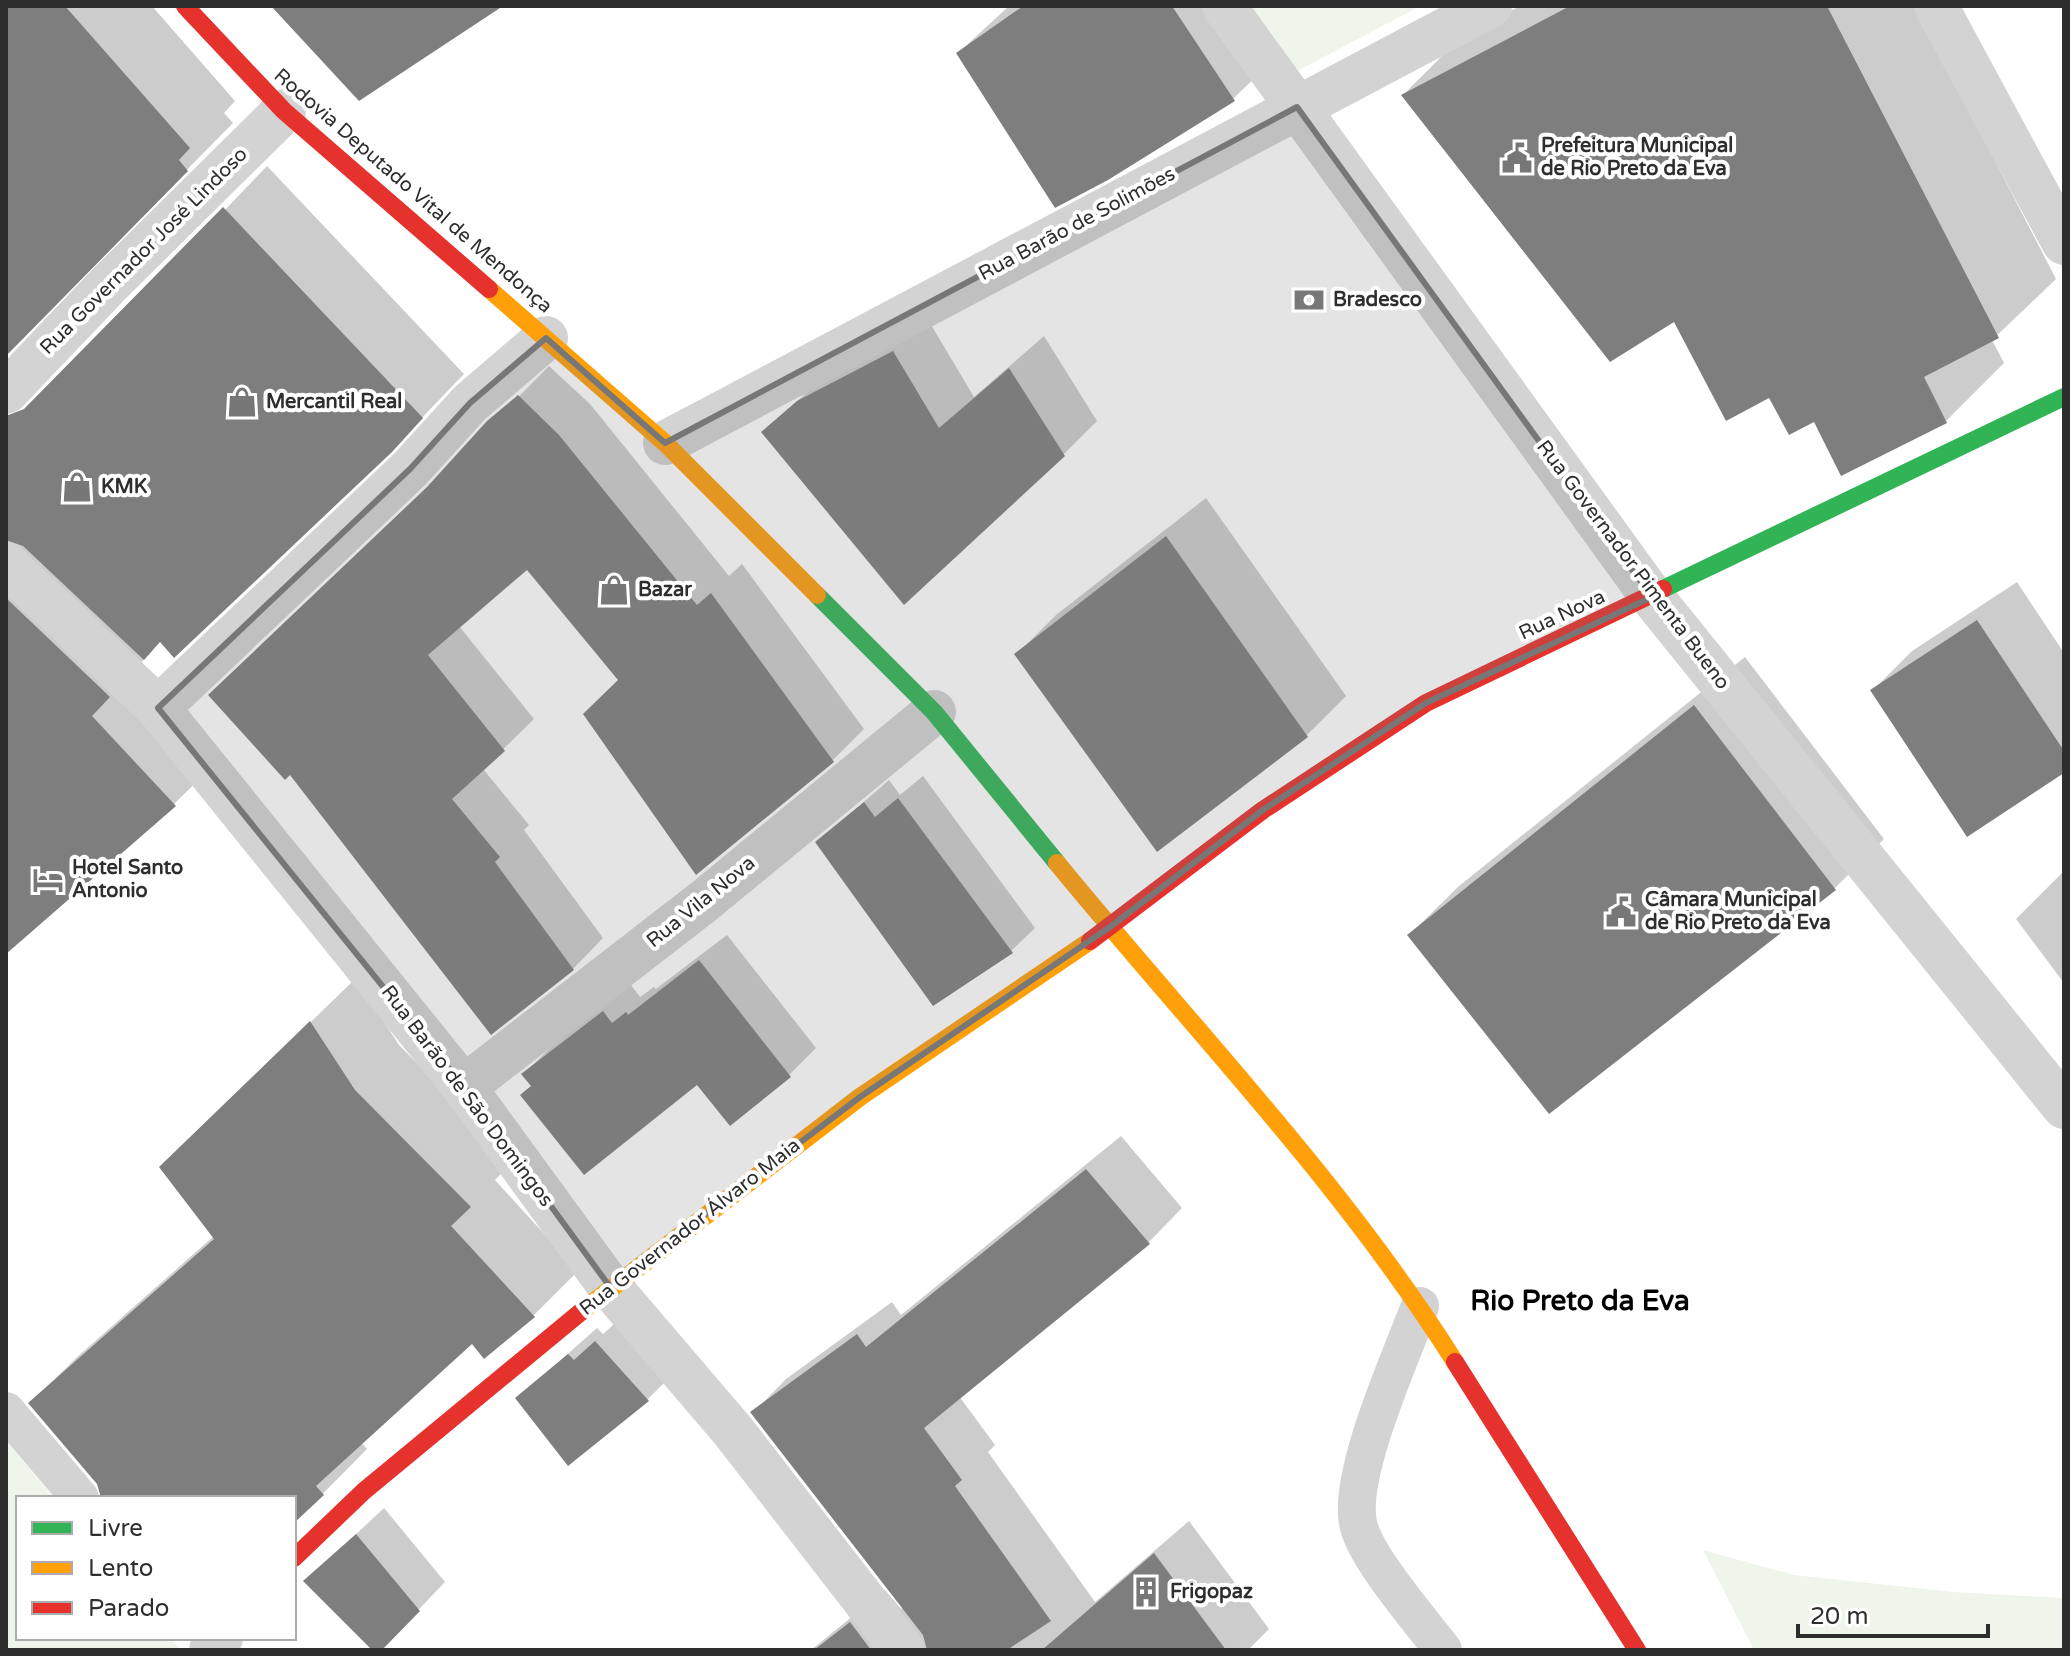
<svg xmlns="http://www.w3.org/2000/svg" width="2070" height="1656" viewBox="0 0 2070 1656" font-family="'Varela Round',sans-serif">
  <style>
    .green { fill: #eff5eb }
    .shadow { fill: #0003 }
    .building { fill: #7e7e7e }
    .lines { fill: none; stroke-linecap: round; stroke-linejoin: round }
    .lane { stroke: #d3d3d3; stroke-width: 38 }
    .street { stroke: #d3d3d3; stroke-width: 44 }
    .fast { stroke: #30b455; stroke-width: 18 }
    .slow { stroke: #ff9f0a; stroke-width: 18 }
    .jam { stroke: #e5322d; stroke-width: 18 }
    .marked { fill: #777; fill-opacity: 0.2; stroke: #777; stroke-width: 6; stroke-linejoin: round }
    .labels { text-anchor: middle; dominant-baseline: central; stroke-width: 8; stroke-linejoin: round; paint-order: stroke }
    .poi-label { font-size: 20px; font-weight: bold; fill: #2e2e2e; stroke: #fff; text-anchor: start }
    .street-label { font-size: 20px; fill: #2e2e2e; stroke: #fff }
    .district-label { font-size: 28px; font-weight: bold; fill: #000; stroke: #fff }
  </style>
  <rect width="100%" height="100%" fill="#fff"/>
  <g class="green">
    <path d="M1244,6H1420L1288,76Z"/>
    <path d="M6,1441L54,1498H18V1638H171L181,1650H6Z"/>
    <path d="M1703,1550L1794,1575L1953,1592L2064,1598V1650H1754Z"/>
  </g>
  <g class="shadow">
    <path d="M6,6H152L235,101L224,113L233,123L6,353Z"/>
    <path d="M1009,6H1237L1273,60L1233,99L958,53Z"/>
    <path d="M1520,6H1915L2056,279L1992,340L2004,363L1946,421L1815,419L1770,396L1403,95L1461,37Z"/>
    <path d="M267,166L464,374L391,450L161,640L133,672L217,762L174,804L6,951V438Z"/>
    <path d="M927,318L974,397L1044,336L1097,421L1063,455L764,432L833,368Z"/>
    <path d="M549,366L590,404L729,576L742,564L864,729L833,760L697,872L620,679L528,567L459,626L534,719L483,769L529,825L524,830L603,938L573,969L290,772L440,476Z"/>
    <path d="M1206,498L1346,696L1307,735L1157,849L1016,655L1056,615Z"/>
    <path d="M2017,582L2064,653V771L1872,691L1912,651Z"/>
    <path d="M1745,657L1884,839L1835,888L1550,1111L1409,935L1459,886Z"/>
    <path d="M923,776L1035,928L1011,951L817,843L889,780L900,795Z"/>
    <path d="M2064,871V983L2016,919Z"/>
    <path d="M727,935L816,1048L789,1075L698,1082L532,1085L524,1074L551,1047L631,985L640,997L654,987L656,989Z"/>
    <path d="M356,978L399,1045L514,1161L495,1180L578,1271L533,1316L472,1341L361,1442L367,1449L294,1523V1498H103L99,1483L31,1403L76,1358L214,1236L207,1123Z"/>
    <path d="M1121,1136L1182,1208L1149,1242L959,1396L995,1445L988,1452L1095,1602L1189,1521L1269,1629L1248,1650H811L885,1590L901,1609L904,1607L753,1413L786,1379L892,1302L901,1315Z"/>
    <path d="M623,1316L675,1372L648,1399L568,1463L518,1398L597,1328L603,1334Z"/>
    <path d="M384,1508L445,1582L380,1650H375L306,1581Z"/>
  </g>
  <g class="building">
    <path d="M6,6H65L190,148L179,160L188,171L6,356Z"/>
    <path d="M271,6H503L359,101Z"/>
    <path d="M1023,6H1172L1235,101L1108,180L1055,208L956,53Z"/>
    <path d="M1570,6H1827L1999,338L1924,377L1947,423L1841,476L1814,422L1789,435L1769,398L1726,421L1674,322L1610,362L1401,95Z"/>
    <path d="M223,207L423,418L392,452L174,658L160,642L144,660L23,546L6,540V416L24,409Z"/>
    <path d="M893,351L939,428L1009,368L1065,456L904,605L761,432L797,401Z"/>
    <path d="M518,395L559,435L697,605L711,593L834,762L696,875L583,714L618,680L527,570L428,655L505,751L452,799L500,857L495,862L574,970L491,1035L290,775L285,780L208,695L427,487L487,421Z"/>
    <path d="M1166,536L1308,737L1157,852L1014,654Z"/>
    <path d="M6,598L110,697L92,716L176,806L6,954Z"/>
    <path d="M1977,620L2064,751V773L1967,837L1870,690Z"/>
    <path d="M1694,705L1836,890L1549,1114L1407,935Z"/>
    <path d="M898,798L1013,953L933,1006L815,842L864,802L875,817Z"/>
    <path d="M699,960L791,1077L730,1126L697,1085L584,1175L520,1095L531,1086L521,1074L603,1011L612,1023L626,1012L628,1015Z"/>
    <path d="M310,1021L355,1090L471,1207L451,1226L535,1317L484,1359L472,1344L316,1486L324,1495L294,1523V1498H101L97,1484L28,1403L214,1239L159,1167Z"/>
    <path d="M1086,1169L1150,1244L924,1428L962,1480L955,1486L1051,1621L1007,1650H927L923,1635L750,1412L857,1334L866,1347Z"/>
    <path d="M595,1341L649,1401L568,1466L515,1398L568,1354L574,1360Z"/>
    <path d="M356,1534L420,1611L382,1650H372L303,1581Z"/>
    <path d="M1154,1553L1226,1650H1042Z"/>
    <path d="M850,1622L871,1650H814Z"/>
  </g>
  <g class="lines">
    <g class="lane">
      <path d="M1420,1306C1401,1357 1348,1473 1358,1523C1364,1556 1421,1621 1443,1650"/>
      <path d="M6,1411L80,1498"/>
    </g>
    <g class="street">
      <path d="M1224,6L1652,597L2064,1107"/>
      <path d="M1936,6L2064,243"/>
      <path d="M6,392L110,283L284,111"/>
      <path d="M665,443L1490,6"/>
      <path d="M6,564L158,708L464,1087L610,1287L733,1431L903,1650"/>
      <path d="M158,708L410,469L470,403L546,338"/>
      <path d="M464,1087L703,902L934,712"/>
      <path d="M211,1650L221,1638"/>
    </g>
    <g class="fast">
      <path d="M1663,589L2064,397"/>
      <path d="M817,595L934,712L1057,863"/>
    </g>
    <g class="slow">
      <path d="M489,289L665,443L817,595"/>
      <path d="M1057,863C1192,1028 1341,1181 1455,1362"/>
      <path d="M582,1311L860,1097L1090,941"/>
    </g>
    <g class="jam">
      <path d="M185,6L284,111L489,289"/>
      <path d="M1090,941L1263,810L1426,703L1663,589"/>
      <path d="M1455,1362L1637,1650"/>
      <path d="M294,1558L364,1491L582,1311"/>
    </g>
  </g>
  <path class="marked" d="M1297,107L1652,597L1426,703L1263,810L1110,927L860,1097L610,1287L464,1087L158,708L410,469L470,403L546,338L665,443Z"/>
  <defs>
    <g id="civic-bare" transform="scale(2.4)"><path d="M-.6-6.5H3V-4.5H.6V-3L4-1V1h2V6H-6V1h2V-1L-.6-3ZM-1.2 2.5V6h2.4V2.5Z" fill="#777" stroke="#fff" stroke-width="2.5" paint-order="stroke"/></g>
    <g id="bank-bare" transform="scale(2.4)"><path d="M-6-4H6V4H-6ZM0-2.3a2.3 2.3 0 1 0 0 4.6a2.3 2.3 0 1 0 0-4.6Z" fill="#777" stroke="#fff" stroke-width="2.5" paint-order="stroke"/></g>
    <g id="shop-bare" transform="scale(2.4)"><path d="M-5-2.5h2.3a2.7 3.5 0 0 1 5.4 0H5L5.5 6h-11ZM-1.5-2.5h3a1.5 2.3 0 0 0-3 0Z" fill="#777" stroke="#fff" stroke-width="2.5" paint-order="stroke"/></g>
    <g id="hotel-bare" transform="scale(2.4)"><path d="M-6-4.5h1.5V1H6V5H4.5V3h-9V5H-6ZM-4 0a1.8 1.8 0 1 1 3.6 0ZM.5 0V-2.5h3Q6-2.5 6 0Z" fill="#777" stroke="#fff" stroke-width="2.5" paint-order="stroke"/></g>
    <g id="building-bare" transform="scale(2.4)"><path d="M-4-6H4V6H1V3H-1V6H-4ZM-2.5-4.3h1.7v1.8h-1.7ZM.8-4.3h1.7v1.8H.8ZM-2.5-1h1.7V.8h-1.7ZM.8-1h1.7V.8H.8Z" fill="#777" stroke="#fff" stroke-width="2.5" paint-order="stroke"/></g>
  </defs>
  <g fill-rule="evenodd">
    <use href="#civic-bare" x="1517" y="158"/>
    <use href="#bank-bare" x="1309" y="300"/>
    <use href="#shop-bare" x="242" y="402"/>
    <use href="#shop-bare" x="77" y="487"/>
    <use href="#shop-bare" x="614" y="590"/>
    <use href="#hotel-bare" x="48" y="880"/>
    <use href="#civic-bare" x="1621" y="912"/>
    <use href="#building-bare" x="1146" y="1592"/>
  </g>
  <g class="labels">
    <g class="poi-label">
      <text x="1541" y="146">Prefeitura Municipal<tspan x="1541" dy="23">de Rio Preto da Eva</tspan></text>
      <text x="1333" y="300">Bradesco</text>
      <text x="266" y="402">Mercantil Real</text>
      <text x="101" y="487">KMK</text>
      <text x="638" y="590">Bazar</text>
      <text x="72" y="868">Hotel Santo<tspan x="72" dy="23">Antonio</tspan></text>
      <text x="1645" y="900">Câmara Municipal<tspan x="1645" dy="23">de Rio Preto da Eva</tspan></text>
      <text x="1170" y="1592">Frigopaz</text>
    </g>
    <g class="street-label">
      <text transform="translate(413 191) rotate(41)">Rodovia Deputado Vital de Mendonça</text>
      <text transform="translate(1077 224) rotate(-28)">Rua Barão de Solimões</text>
      <text transform="translate(144 251) rotate(-45)">Rua Governador José Lindoso</text>
      <text transform="translate(1633 565) rotate(53)">Rua Governador Pimenta Bueno</text>
      <text transform="translate(1562 615) rotate(-25)">Rua Nova</text>
      <text transform="translate(701 902) rotate(-39)">Rua Vila Nova</text>
      <text transform="translate(467 1096) rotate(53)">Rua Barão de São Domingos</text>
      <text transform="translate(690 1227) rotate(-38)">Rua Governador Álvaro Maia</text>
    </g>
    <g class="district-label">
      <text x="1580" y="1301">Rio Preto da Eva</text>
    </g>
  </g>
  <rect width="2070" height="1656" fill="none" stroke="#2e2e2e" stroke-width="16"/>
  <rect x="16" y="1496" width="280" height="144" fill="#ffffff" stroke="#ababab" stroke-width="2"/>
  <rect x="32" y="1522" width="40" height="12" fill="#30b455" stroke="#ababab" stroke-width="2"/>
  <text x="88" y="1536" font-size="24" fill="#2e2e2e">Livre</text>
  <rect x="32" y="1562" width="40" height="12" fill="#ff9f0a" stroke="#ababab" stroke-width="2"/>
  <text x="88" y="1576" font-size="24" fill="#2e2e2e">Lento</text>
  <rect x="32" y="1602" width="40" height="12" fill="#e5322d" stroke="#ababab" stroke-width="2"/>
  <text x="88" y="1616" font-size="24" fill="#2e2e2e">Parado</text>
  <path d="M1798 1624v12h190v-12" fill="none" stroke="#2e2e2e" stroke-width="4"/>
  <text x="1810" y="1624" font-size="24" fill="#2e2e2e" stroke="#ffffff" stroke-width="6" paint-order="stroke">20 m</text>
</svg>
